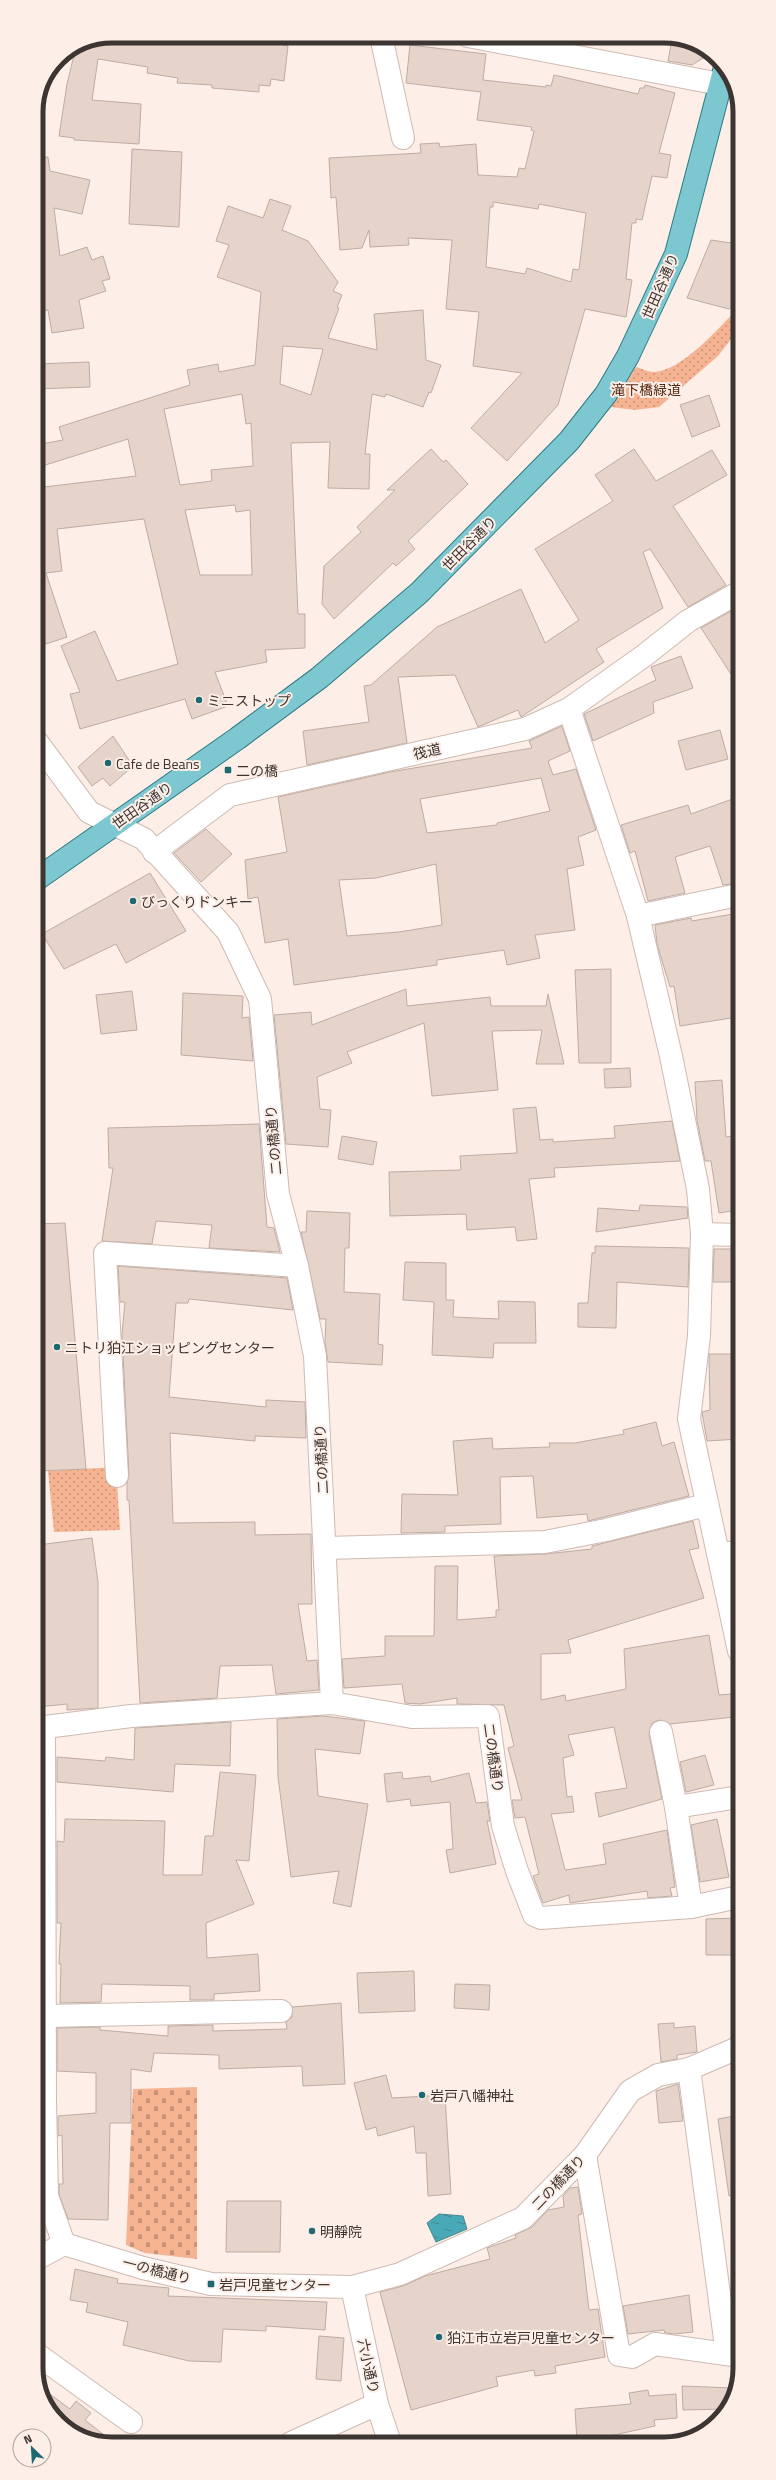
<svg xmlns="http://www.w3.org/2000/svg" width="776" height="2480" viewBox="0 0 776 2480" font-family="'Titillium Web','Noto Sans JP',sans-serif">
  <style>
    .cemetery { fill: url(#cemetery-stones) }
    .park { fill: url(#park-dots) }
    .water { fill: url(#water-ripples); stroke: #45868f }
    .building { fill: #e6d4cb; stroke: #beaca4; fill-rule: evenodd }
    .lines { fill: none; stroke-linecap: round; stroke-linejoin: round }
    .minor-casing { stroke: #cdbbb3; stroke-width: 24 }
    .primary-casing { stroke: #2d7b84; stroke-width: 24 }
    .minor { stroke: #fff; stroke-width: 22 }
    .primary { stroke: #7cc7d0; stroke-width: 22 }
    .poi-dot { fill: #1e6872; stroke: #fdeee7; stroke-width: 1.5 }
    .labels { text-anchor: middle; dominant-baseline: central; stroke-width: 4; stroke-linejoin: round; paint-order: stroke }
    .street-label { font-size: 14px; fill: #3d3532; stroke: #fdeee7 }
    .park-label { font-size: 14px; fill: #532810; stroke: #fdeee7 }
    .poi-label { font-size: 14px; fill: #3d3532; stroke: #fdeee7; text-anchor: start }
    .rim { fill: none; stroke: #3d3532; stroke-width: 5 }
  </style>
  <defs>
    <pattern id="cemetery-stones" width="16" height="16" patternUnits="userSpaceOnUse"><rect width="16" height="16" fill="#f6b392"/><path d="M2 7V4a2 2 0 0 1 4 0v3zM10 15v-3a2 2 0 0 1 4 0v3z" fill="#c89278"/></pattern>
    <pattern id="park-dots" width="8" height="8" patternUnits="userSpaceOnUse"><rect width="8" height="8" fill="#f6b392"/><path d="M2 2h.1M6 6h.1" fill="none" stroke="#c89278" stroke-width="1.8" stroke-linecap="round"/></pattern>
    <pattern id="water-ripples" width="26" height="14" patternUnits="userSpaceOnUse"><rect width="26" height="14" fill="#49a9b7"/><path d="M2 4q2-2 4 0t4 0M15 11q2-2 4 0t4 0" fill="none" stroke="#3e8a95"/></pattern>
  </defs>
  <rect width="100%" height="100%" fill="#fdeee7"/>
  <path class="cemetery" d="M197,2087V2259L145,2253L126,2245L133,2089Z"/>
  <g class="park">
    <path d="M738,308V330L718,356L659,407L635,410L611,407L636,367C641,368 648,372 653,372C681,372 720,327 738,308Z"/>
    <path d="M116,1467L120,1530L54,1532L48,1471Z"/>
  </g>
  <path class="water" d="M439,2214L463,2216L467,2229L436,2242L427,2223Z"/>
  <g class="building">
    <path d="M112,36H284L283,45L288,46L284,81L271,79L270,86L259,85V92L212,88V85L177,83L178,78L147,73L148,67L98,59L92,100L141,104L139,144L74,140V138L59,136L67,84L76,47L83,42Z"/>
    <path d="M676,39L701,50L711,53L692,65L668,61L671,45Z"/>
    <path d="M410,45L486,54L483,80L546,87V85L551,86L554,75L638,94L640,88H644L645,85L675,93L659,153L671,155L667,178L652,176L642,220L636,219V223H632L626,279L632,280L626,317L585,309L558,405L507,461L471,428L522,373L473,366L479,312L446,309L452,240L408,238L409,245L370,247L369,230L362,248L340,250L336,197L331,198L329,158L421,153L420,144L439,143L440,147L476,144L478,175L517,177L519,168L525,169L534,131L531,130L532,127L477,120L481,92L406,83ZM493,202L538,209L539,204L586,213L579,270L573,269L571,282L527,268L525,274L486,267L490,207H493Z"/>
    <path d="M132,149L182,152L179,227L129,224Z"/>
    <path d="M48,157L50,171L90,180L82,214L54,208L60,256L87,247L92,260L103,256L110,279L102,281L106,291L79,300L84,328L52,333L48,310L36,312V158Z"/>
    <path d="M270,199L291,206L282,230L308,241L338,282L333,291L342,295L337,307L339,308L328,338L377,350L374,314L423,310L426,360L441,365L431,393L429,392L423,407L386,394L385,397L372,394L365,454H370L369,489L328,488L330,442L291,443L298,614H305V648L265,650L267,662L215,672L228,706L192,719L185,699L80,729L70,694L80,692L61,646L95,631L117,681L178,664L144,519L57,529L62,571L46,573L67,637L37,647L36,488L136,476L128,439L36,468V445L63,440L59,427L190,385L187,370L218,364L219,372L255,365L261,292L217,277L229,245L216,241L228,206L263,218ZM283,346L323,349L311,395L280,384ZM242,394L246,424L251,423L253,466L211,470L212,481L180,485L164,409ZM235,505L236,512L250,510L252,575H200L185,510Z"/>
    <path d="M711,240L738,244V301L729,309L687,298Z"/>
    <path d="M89,362L90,387L36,389V364Z"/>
    <path d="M709,395L720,426L692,437L680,405Z"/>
    <path d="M431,449L443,462L446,460L468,484L408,541L415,549L396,566L393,563L334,619L322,604L324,566L361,532L357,527L395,490H387Z"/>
    <path d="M634,449L656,481L712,450L727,475L673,506L726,585L688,607L650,549L643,552L663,608L596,649L604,662L521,717L518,710L478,727L455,675L398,677L407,743L307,765L303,731L369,722L364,686L371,685L437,627L521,589L545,643L579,620L535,549L613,501L595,475Z"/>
    <path d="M738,607V685L701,628Z"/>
    <path d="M681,656L693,688L653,702L654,713L593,741L584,714L656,680L651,667Z"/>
    <path d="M562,726L570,751L548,761L553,775L576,769L596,830L578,837L584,865L567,869L575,930L535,935L540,958L507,965L504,950L437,960V965L294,985L288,939L265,943L258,897L248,899L245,860L287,852L278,797L390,772L532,748L529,741ZM541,778L550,811L497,823V825L427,833L420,799ZM436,864L442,925L399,932L347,936L339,880L376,878Z"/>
    <path d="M720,730L728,759L686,770L678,741Z"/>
    <path d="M113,736L133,766L110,786L103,778L92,786L78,767Z"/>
    <path d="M738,797V883L723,885L710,846L675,857L685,893L648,901L635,851L630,853L621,825L688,805L691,814Z"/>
    <path d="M206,829L232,854L201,882L174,853Z"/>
    <path d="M150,873L186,931L126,963L116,944L64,969L42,934Z"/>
    <path d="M738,908V1017L680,1026L674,986L670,987L657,944L655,925L691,918L692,921L733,914L731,909Z"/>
    <path d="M611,969V1063H579L575,970Z"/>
    <path d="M406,989L407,1006L490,997L491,1006H546L548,994L564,1064H536L542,1030L492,1031L498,1090L432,1096L424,1023L347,1052L352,1063L317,1077L320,1109L331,1110L328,1147L286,1144L274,1015L311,1012L312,1025Z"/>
    <path d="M132,991L137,1030L101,1034L96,995Z"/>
    <path d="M183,993L243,996L242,1018L249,1017L253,1061L181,1055Z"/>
    <path d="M630,1068L631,1087L605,1088L604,1069Z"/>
    <path d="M722,1080L726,1137L739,1135V1210L719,1213L711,1161H705L697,1120L695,1082Z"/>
    <path d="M536,1107L540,1140L553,1139V1142L615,1138L614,1126L672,1121L680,1161L554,1168L555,1177L529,1179L537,1239L517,1241L515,1227L467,1230L466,1214L390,1216L389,1172L461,1170L460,1156L517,1153L513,1109Z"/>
    <path d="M259,1124L267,1227L274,1228L280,1252L209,1248L212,1225L156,1221L152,1244L102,1241L113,1168H109L108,1128Z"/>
    <path d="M342,1136L377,1142L373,1165L338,1159Z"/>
    <path d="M640,1205L687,1207L688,1218L596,1232L598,1208L639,1211Z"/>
    <path d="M307,1211L350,1213L349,1248H345L344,1292L380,1294L378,1344L383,1345L382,1365L328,1362L325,1342L326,1319H320L301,1232H306Z"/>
    <path d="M65,1223L86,1469L38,1471L37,1224Z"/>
    <path d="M595,1246L689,1248L688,1287L617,1282L616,1328L578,1327V1303H588L592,1253H595Z"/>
    <path d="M714,1249H739V1282H713Z"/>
    <path d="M405,1262L446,1263V1300H454L453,1317L499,1319L498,1301L535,1302L536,1343H494L493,1358L432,1355L434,1302L403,1300Z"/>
    <path d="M118,1266L287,1278L293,1310L189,1299L188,1303H176L169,1397L266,1407V1400L305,1402L306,1438L255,1436V1441L170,1433L173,1523L255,1522V1535L311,1534L312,1604H298L307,1661L317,1660L319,1690L276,1694L272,1665L220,1666L217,1698L140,1703L129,1500H127V1483L129,1475L122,1334L125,1302H120Z"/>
    <path d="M709,1354H739V1439L707,1441L702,1412L710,1410Z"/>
    <path d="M656,1422L662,1446L674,1442L689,1496L588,1521L587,1514L537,1518L533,1476L500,1477L501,1524L445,1526V1532L401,1533L402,1494L458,1495L453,1441L492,1438L493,1449L550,1447L549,1443H575L624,1434L623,1430Z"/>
    <path d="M693,1521L699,1548L689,1550L704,1598L568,1640L571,1653L541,1654V1700L565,1695L566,1701L626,1689L624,1649L709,1635L719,1695L731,1694L734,1717L670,1724L659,1720L652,1723L649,1734L662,1799L599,1817L595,1793L627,1788L614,1727L568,1735L574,1755L563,1758L567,1797L572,1796L574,1812L551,1814L565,1870L606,1864L603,1844L667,1830L675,1887L670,1888L672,1896L648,1898L647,1891L570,1903L569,1895L543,1903L533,1876L539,1874L525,1817L515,1818L512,1800H522L508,1748L514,1746L504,1705L457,1704V1698L420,1704L405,1703L402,1684L344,1688L342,1659L385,1656V1636H434L435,1566H458L457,1620L496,1617V1610H499L494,1556L545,1554L592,1549V1546Z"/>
    <path d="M92,1538L98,1582V1708L67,1710V1704L38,1707V1545Z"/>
    <path d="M323,1716L365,1721L360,1754L315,1749L318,1796L368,1804L351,1907L333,1903L339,1871L291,1877L278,1777L277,1719Z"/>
    <path d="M231,1722L230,1766L175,1764L173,1792L57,1782V1757L105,1761L106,1757L134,1760L135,1728Z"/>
    <path d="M705,1755L714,1785L686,1792L680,1762Z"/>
    <path d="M220,1772L256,1775L249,1861L236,1860L254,1904L206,1923L207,1958L258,1954L260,1991L214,1994V2000H190V1986L102,1984L101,2002L60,2003L61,1964H59L61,1923H57V1841L64,1842L65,1819L165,1821L163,1875H202L205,1836H213Z"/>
    <path d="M402,1772L403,1779L430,1776L431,1782L469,1773L476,1803L487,1802L490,1821H487L496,1864L450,1873L446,1850L453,1849L450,1802L411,1806L410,1799L387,1802L384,1774Z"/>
    <path d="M717,1819L729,1877L700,1882L691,1825Z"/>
    <path d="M740,1918V1955H706V1919Z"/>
    <path d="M414,1971L415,2011L359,2013L357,1973Z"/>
    <path d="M455,1984L490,1985L489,2010L454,2008Z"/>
    <path d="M341,2003L345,2084L303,2086L302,2066L219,2069V2055L154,2053L151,2072L131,2069V2123H110L108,2220L68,2219L59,2194V2184H63L62,2135L58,2136V2116L96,2113V2073L57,2071V2028L100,2027V2030L168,2036V2026L213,2025V2031L287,2029L286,2022L292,2017V2007Z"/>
    <path d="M674,2023V2028L695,2026L697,2052L677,2055V2059L661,2062L658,2024Z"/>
    <path d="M386,2075L392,2098L445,2095L451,2194L428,2196L426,2153H416L414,2126L378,2136L376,2127L366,2130L354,2083Z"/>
    <path d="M678,2084L683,2121L659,2123L656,2091Z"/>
    <path d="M740,2115V2195L729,2196L718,2119Z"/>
    <path d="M578,2187L582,2214L578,2215L589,2310L598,2309L605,2357L555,2366L556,2373L535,2376L534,2370L496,2377L498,2386L411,2410L380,2292L403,2286L425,2276L490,2259L487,2248L516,2238L515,2235L532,2227L548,2210L564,2207L563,2196L570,2188Z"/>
    <path d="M227,2201H281L280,2252H226Z"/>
    <path d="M75,2269L118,2279L117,2283L169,2288L168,2296L327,2302L325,2330L266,2326V2331L223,2329L221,2362L189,2361L123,2345L128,2322L86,2312L88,2303L70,2300Z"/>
    <path d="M689,2295L693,2332L674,2334L665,2333L664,2330L628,2334L623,2306Z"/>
    <path d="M319,2336L344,2338L341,2381L316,2379Z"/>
    <path d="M39,2386L70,2409L76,2401L91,2413L85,2420L108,2438L105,2443L62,2425Z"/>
    <path d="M682,2386L733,2388L726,2409L683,2410Z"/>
    <path d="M648,2390L649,2396L676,2394L677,2418L654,2420L655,2426L605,2437V2442H577L575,2409L631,2404L629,2393Z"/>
  </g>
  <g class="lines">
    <g class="minor-casing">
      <g id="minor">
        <path d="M381,36L403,138"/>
        <path d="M468,36L720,84"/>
        <path d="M569,709L638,916L671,1056L698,1189L702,1234L699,1336L689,1419L739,1651"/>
        <path d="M37,742L89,812L144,839L228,932L260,999L278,1194L297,1266L315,1356L332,1703"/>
        <path d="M154,852L230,795L525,729L569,709L645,655L688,621L738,593"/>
        <path d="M638,916L738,895"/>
        <path d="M702,1234L739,1235"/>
        <path d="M117,1476L105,1253L297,1266"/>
        <path d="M326,1548L545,1542L606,1530L706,1505"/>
        <path d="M719,1555L739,1551"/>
        <path d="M38,1728L131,1716L332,1703L412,1717L488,1716L503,1826L517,1871L534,1915L541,1918L691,1907L739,1897"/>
        <path d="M661,1732L676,1807L691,1907"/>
        <path d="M676,1807L739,1797"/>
        <path d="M47,2016L281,2011"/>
        <path d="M689,2069L727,2354"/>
        <path d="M38,2101H45L44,1727"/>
        <path d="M45,2101L47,2196L64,2244"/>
        <path d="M585,2155L619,2355L632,2357L655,2344L740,2356"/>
        <path d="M38,2258L64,2244L143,2268L211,2284L352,2287L400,2274L523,2218L585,2155L630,2091L658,2075L689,2069L740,2047"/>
        <path d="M352,2287L377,2404L390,2443"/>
        <path d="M38,2355L131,2422"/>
        <path d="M291,2443L377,2404"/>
      </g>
    </g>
    <g class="primary-casing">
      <path id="primary" d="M37,879L238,738L319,678L419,593L569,441L606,394L628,356L676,254L724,71"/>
    </g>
    <use href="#minor" class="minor"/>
    <use href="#primary" class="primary"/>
  </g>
  <g class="poi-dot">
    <circle cx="199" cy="700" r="4"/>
    <circle cx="108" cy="763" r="4"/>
    <rect x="224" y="766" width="8" height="8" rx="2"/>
    <circle cx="133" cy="901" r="4"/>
    <circle cx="57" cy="1347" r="4"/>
    <circle cx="422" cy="2095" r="4"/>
    <circle cx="312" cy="2231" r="4"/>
    <rect x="207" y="2280" width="8" height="8" rx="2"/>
    <circle cx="439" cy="2337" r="4"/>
  </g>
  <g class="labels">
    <g class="street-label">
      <text transform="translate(660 286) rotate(-66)">世田谷通り</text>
      <text transform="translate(469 543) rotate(-45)">世田谷通り</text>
      <text transform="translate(427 751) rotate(-13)">筏道</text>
      <text transform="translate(142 805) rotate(-35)">世田谷通り</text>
      <text transform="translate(273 1140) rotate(-95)">二の橋通り</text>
      <text transform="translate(321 1459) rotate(-93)">二の橋通り</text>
      <text transform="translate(494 1758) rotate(82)">二の橋通り</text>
      <text transform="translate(558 2182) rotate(-46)">二の橋通り</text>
      <text transform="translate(157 2270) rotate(14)">一の橋通り</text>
      <text transform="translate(369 2366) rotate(78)">六小通り</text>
    </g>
    <g class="park-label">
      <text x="646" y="389">滝下橋緑道</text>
    </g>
    <g class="poi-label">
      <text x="207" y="700">ミニストップ</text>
      <text x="116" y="763">Cafe de Beans</text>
      <text x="236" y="770">二の橋</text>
      <text x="141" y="901">びっくりドンキー</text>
      <text x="65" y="1347">ニトリ狛江ショッピングセンター</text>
      <text x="430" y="2095">岩戸八幡神社</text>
      <text x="320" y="2231">明靜院</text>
      <text x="219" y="2284">岩戸児童センター</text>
      <text x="447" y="2337">狛江市立岩戸児童センター</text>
    </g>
  </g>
  <path d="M0 0H776V2480H0ZM112 43H664A69 69 0 0 1 733 112V2368A69 69 0 0 1 664 2437H112A69 69 0 0 1 43 2368V112A69 69 0 0 1 112 43Z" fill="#fdeee7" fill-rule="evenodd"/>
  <path class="rim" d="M112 43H664A69 69 0 0 1 733 112V2368A69 69 0 0 1 664 2437H112A69 69 0 0 1 43 2368V112A69 69 0 0 1 112 43Z"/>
  <g transform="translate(32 2448) rotate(335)"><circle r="19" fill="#fdeee7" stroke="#b0a49f"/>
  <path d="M0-3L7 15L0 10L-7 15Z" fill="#1e6872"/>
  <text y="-6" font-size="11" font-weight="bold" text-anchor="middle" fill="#3d3532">N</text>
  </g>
</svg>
